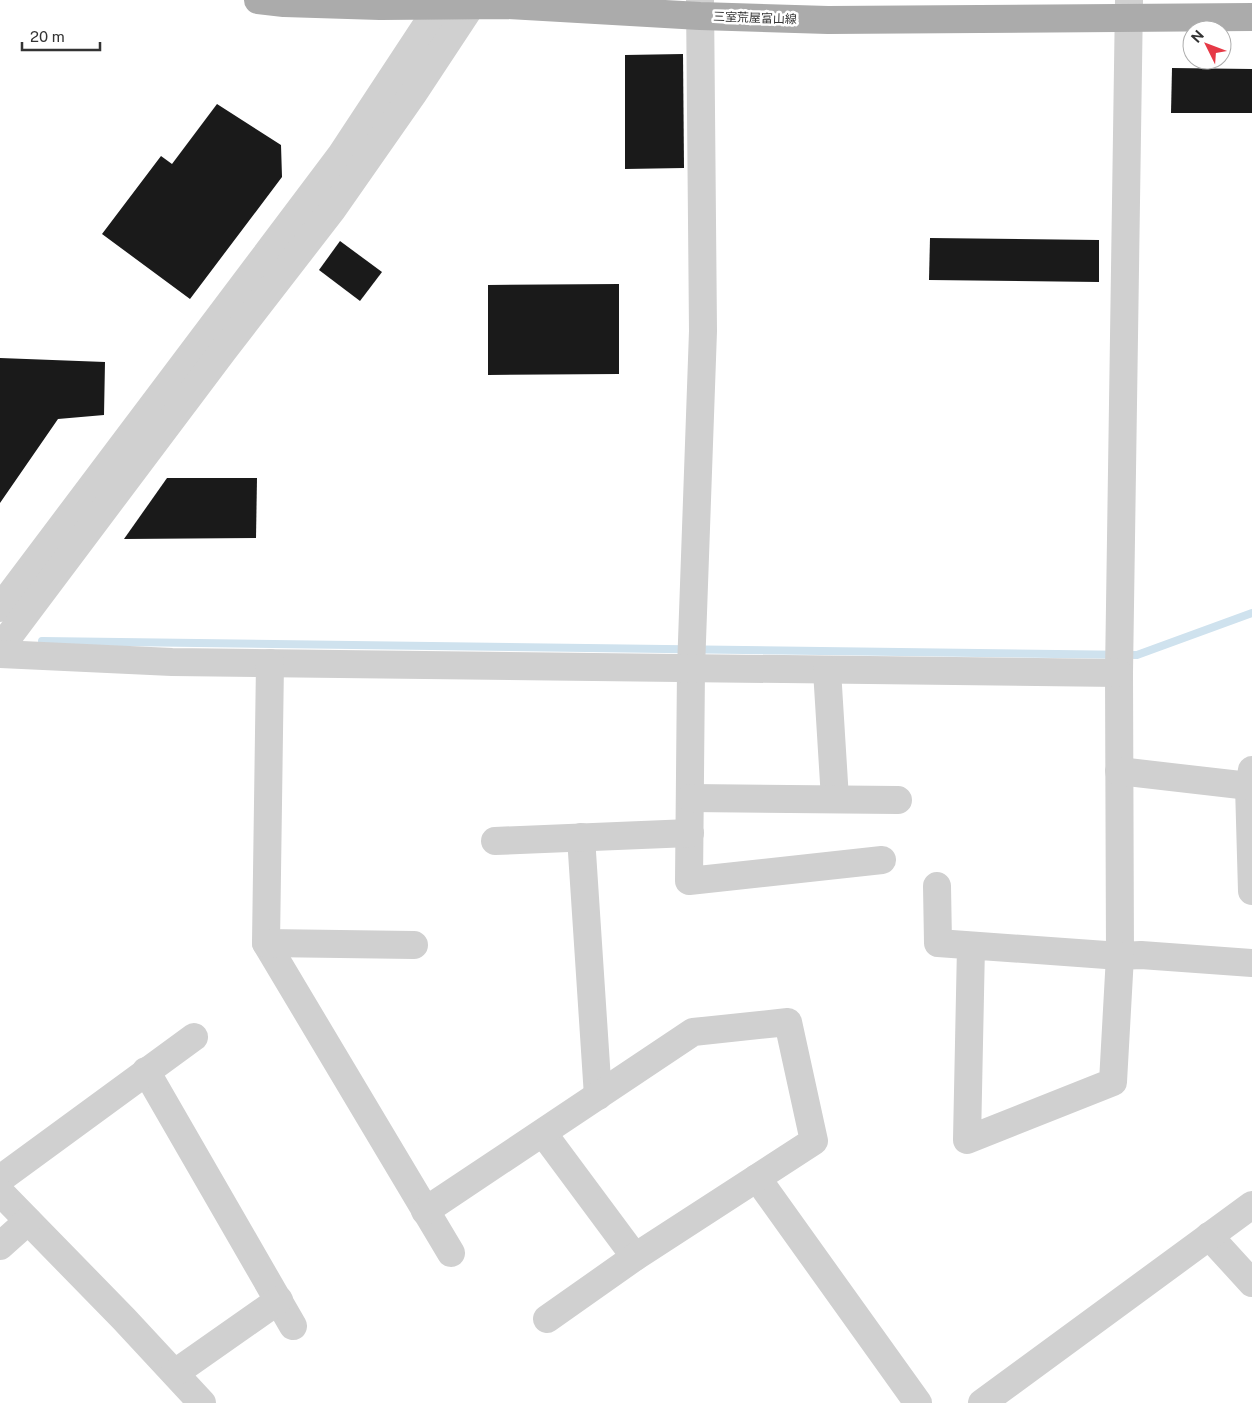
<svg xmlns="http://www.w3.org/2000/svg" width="1252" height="1403" viewBox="0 0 1252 1403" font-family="'Public Sans','Noto Sans JP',sans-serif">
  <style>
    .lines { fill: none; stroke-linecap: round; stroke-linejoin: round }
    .stream { stroke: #cfe2ee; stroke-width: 8 }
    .building { fill: #1a1a1a }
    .minor { stroke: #d0d0d0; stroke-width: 28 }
    .major { stroke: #ababab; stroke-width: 28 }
    .labels { text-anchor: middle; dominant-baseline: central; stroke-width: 5; stroke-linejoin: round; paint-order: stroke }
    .street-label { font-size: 12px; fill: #333; stroke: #fff }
  </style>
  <rect width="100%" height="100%" fill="#fff"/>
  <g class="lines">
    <path class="stream" d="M42,641L1137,655L1252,613"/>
  </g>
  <g class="building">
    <path d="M683,54L684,168L625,169V55Z"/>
    <path d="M1172,68L1252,69V113H1171Z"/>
    <path d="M217,104L281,145L282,177L190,299L102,234L161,156L172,164Z"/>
    <path d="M930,238L1099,240V282L929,280Z"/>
    <path d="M340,241L382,272L360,301L319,270Z"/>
    <path d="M619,284V374L488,375V285Z"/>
    <path d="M0,358L105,362L104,415L58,419L0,503Z"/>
    <path d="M167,478H257L256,538L124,539Z"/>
  </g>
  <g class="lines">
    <g class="minor">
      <path d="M700,0L703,331L691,669L689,881L882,860"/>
      <path d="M1129,0L1119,673L1120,956L1141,955L1252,963"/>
      <path d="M0,608L341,155L443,0"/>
      <path d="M0,648L223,351L332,210L413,94L475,0"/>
      <path d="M0,654L172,662L1119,673"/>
      <path d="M270,663L266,943L451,1253"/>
      <path d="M827,670L835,799"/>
      <path d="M1252,770L1249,786L1252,891"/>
      <path d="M1119,771L1249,786"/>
      <path d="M690,798L898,800"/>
      <path d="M581,837L598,1096"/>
      <path d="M495,841L690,833"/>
      <path d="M937,886L938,943L1120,956L1113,1082L967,1140L971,946"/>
      <path d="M266,943L414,945"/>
      <path d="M146,1071L293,1326"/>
      <path d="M543,1133L635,1257"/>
      <path d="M757,1178L918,1403"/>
      <path d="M0,1179L194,1037"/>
      <path d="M0,1192L124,1319L202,1403"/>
      <path d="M425,1211L693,1032L788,1022L814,1141L635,1257L547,1319"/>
      <path d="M1209,1236L1252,1283"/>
      <path d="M0,1246L28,1221"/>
      <path d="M175,1373L279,1300"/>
      <path d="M982,1403L1252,1205"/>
    </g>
    <path class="major" d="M258,0L284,3L380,6L507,5L700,16L828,20L1252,17"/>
  </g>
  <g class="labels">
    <g class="street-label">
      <text transform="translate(755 18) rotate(2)">三室荒屋富山線</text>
    </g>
  </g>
  <g transform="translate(1207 45) rotate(312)"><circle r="24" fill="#ffffff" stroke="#adadad"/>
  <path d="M0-4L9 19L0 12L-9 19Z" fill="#e63946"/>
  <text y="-8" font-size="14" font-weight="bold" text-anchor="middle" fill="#333333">N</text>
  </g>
  <path d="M22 42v8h78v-8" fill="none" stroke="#333333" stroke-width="2.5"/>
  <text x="30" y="42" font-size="15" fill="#333333" stroke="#ffffff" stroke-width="4" paint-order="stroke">20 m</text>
</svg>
